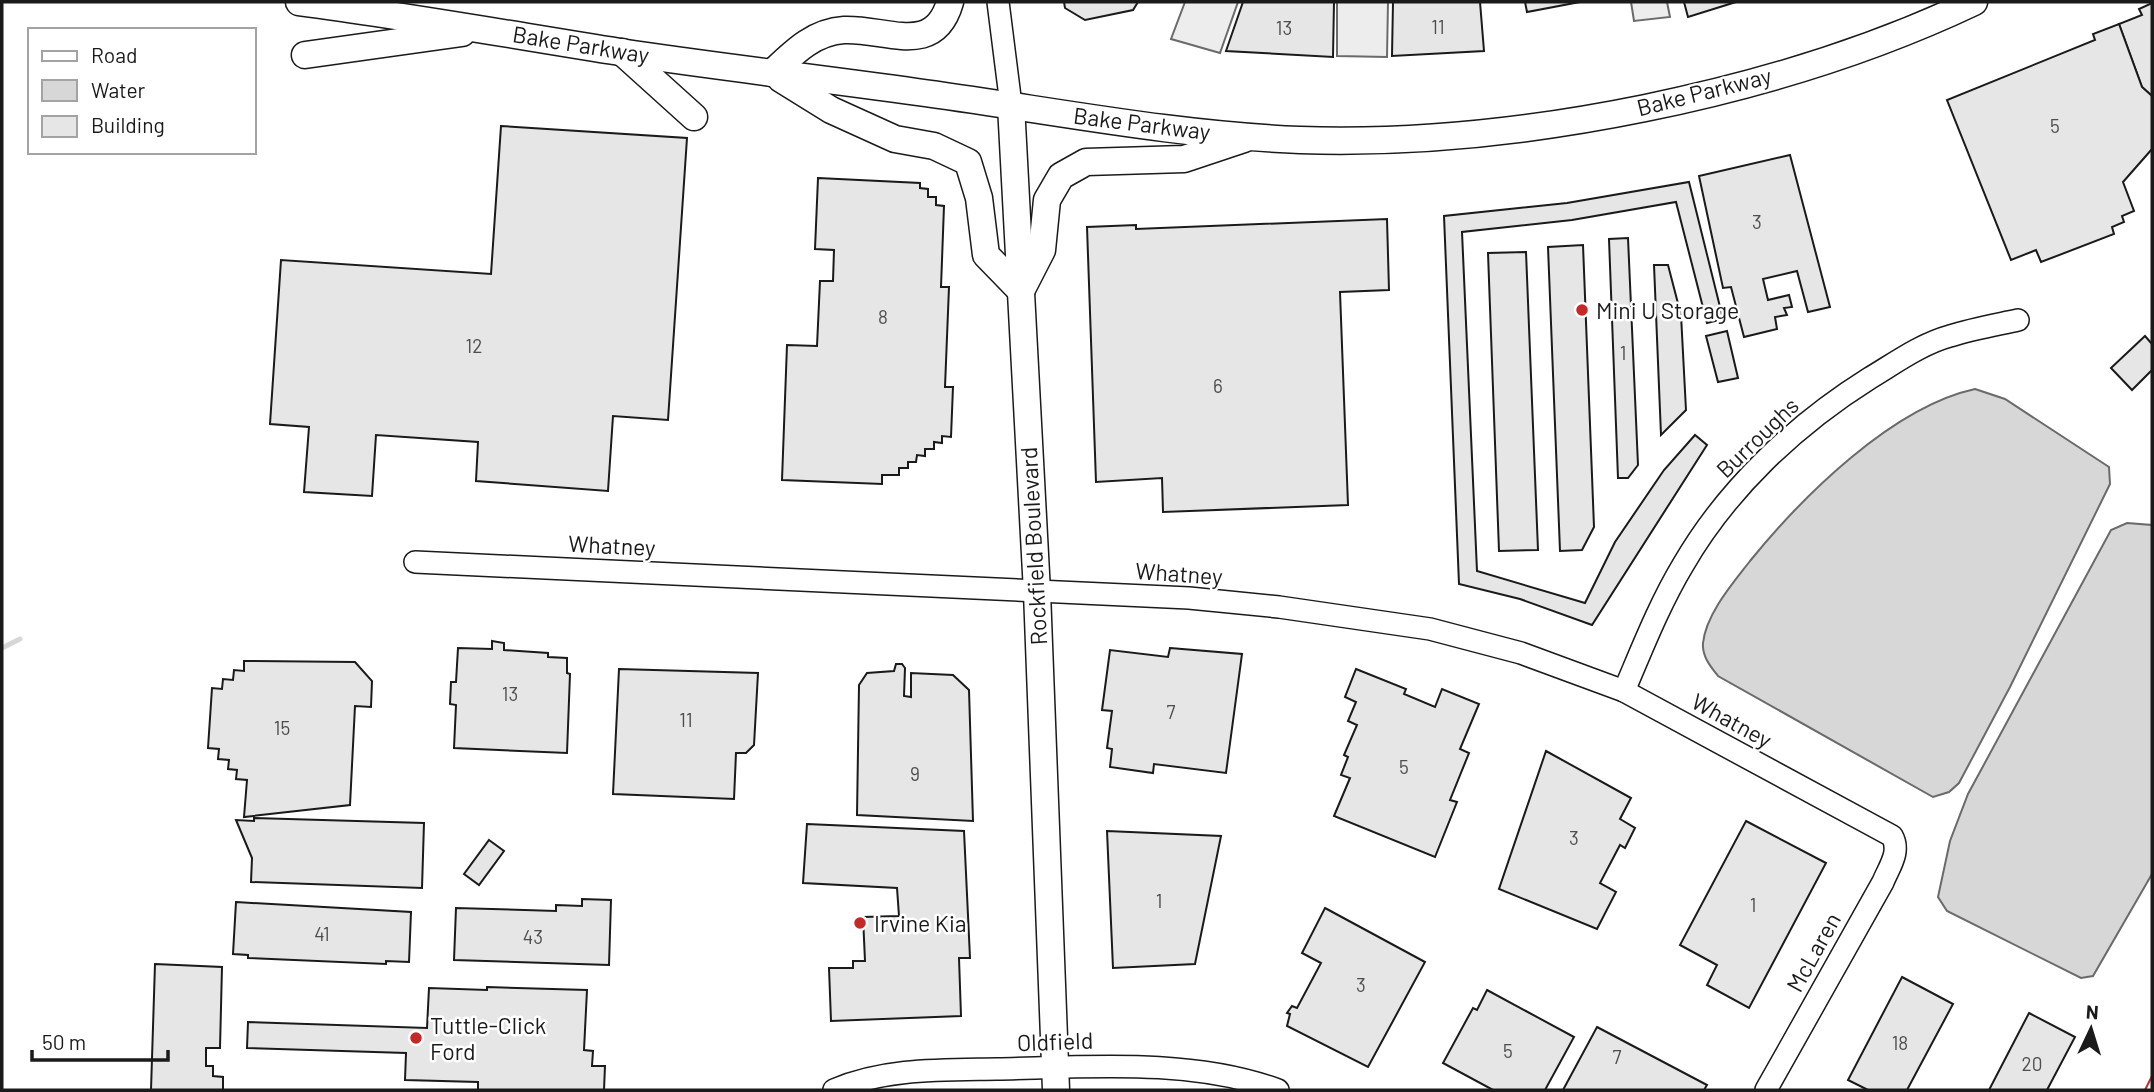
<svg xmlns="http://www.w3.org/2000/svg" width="2154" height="1092" viewBox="0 0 2154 1092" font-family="Barlow,sans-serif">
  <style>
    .built { fill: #ededed; stroke: #6a6a6a; stroke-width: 2 }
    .water { fill: #d7d7d7; stroke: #6a6a6a; stroke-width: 2 }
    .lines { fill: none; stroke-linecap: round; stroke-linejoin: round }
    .stream { stroke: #d7d7d7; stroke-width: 5 }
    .building { fill: #e6e6e6; stroke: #1a1a1a; stroke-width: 2 }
    .minor-casing { stroke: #1a1a1a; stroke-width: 24 }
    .major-casing { stroke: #1a1a1a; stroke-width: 29 }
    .minor { stroke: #fff; stroke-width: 21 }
    .major { stroke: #fff; stroke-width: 26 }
    .power { stroke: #c62828; stroke-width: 2; stroke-dasharray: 24 5 3.5 5; stroke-linecap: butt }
    .poi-dot { fill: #c62828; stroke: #fff; stroke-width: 2.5 }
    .labels { text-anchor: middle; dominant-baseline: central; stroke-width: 5; stroke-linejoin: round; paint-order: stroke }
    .number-label { font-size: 19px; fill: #4d4d4d }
    .street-label { font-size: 23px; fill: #1a1a1a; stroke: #fff }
    .poi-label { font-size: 23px; fill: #1a1a1a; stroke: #fff; text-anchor: start }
  </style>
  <rect width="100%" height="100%" fill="#fff"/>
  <g class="built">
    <path d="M1185,2H1238L1220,53L1171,39Z"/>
    <path d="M1337,2H1388L1387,57L1337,56Z"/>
    <path d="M1631,2H1667L1670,17L1634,21Z"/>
  </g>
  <g class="water">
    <path d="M1975,389L2005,399L2109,467L2110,484L2010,687L1959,783L1949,792L1933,797L1718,676C1711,667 1702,657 1703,643C1706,614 1733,583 1750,561C1802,497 1892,407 1975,389Z"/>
    <path d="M2127,523L2152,525V874L2093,976L2081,978L1947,911L1938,897L1950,841L1968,794L2111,530Z"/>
  </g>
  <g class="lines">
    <path class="stream" d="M2,648L20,639"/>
  </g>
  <g class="building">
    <path d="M1064,2H1138L1133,10L1085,20L1065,8Z"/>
    <path d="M1243,2H1334L1333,57L1226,51Z"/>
    <path d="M1393,2H1480L1484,51L1392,56Z"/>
    <path d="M1525,2H1580L1527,12Z"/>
    <path d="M1684,2H1736L1688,17Z"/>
    <path d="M2152,3V96L2142,87L2119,24L2142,15L2139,9Z"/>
    <path d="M2119,24L2142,87L2152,96V149L2123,182L2134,211L2122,216L2124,222L2112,227L2114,234L2041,262L2036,250L2011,260L1947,100L2095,40L2093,34Z"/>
    <path d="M501,126L687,138L668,420L613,416L608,491L476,481L478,442L376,435L372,496L304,492L309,427L270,424L281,260L491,274Z"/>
    <path d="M1790,155L1830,307L1808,312L1797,271L1763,279L1768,300L1789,295L1792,307L1784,308L1787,315L1775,317L1777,329L1744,337L1731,287L1723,288L1699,176Z"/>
    <path d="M818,178L920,183V188L928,189V197H936V205L944,206L941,287H949L945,387H953L951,437L942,436V443L934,442V449H925V456L917,455L916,462H908V468H899V475H882V484L782,480L787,345L817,346L820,281H833L834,250L815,249Z"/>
    <path d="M1689,182L1723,319L1707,323L1676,202L1572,220L1462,232L1477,571L1585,603L1615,542L1664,470L1695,435L1707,445L1592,625L1520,599L1459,584L1444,216L1567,203Z"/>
    <path d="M1387,219L1389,290L1340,292L1348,505L1163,512L1162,478L1096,482L1087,227L1136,225V229Z"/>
    <path d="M1628,238L1638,465L1628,478H1618L1609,239Z"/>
    <path d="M1583,245L1594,527L1582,550L1560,551L1548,247Z"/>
    <path d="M1526,252L1538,550L1499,551L1488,253Z"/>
    <path d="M1654,265H1668L1681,315L1686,410L1661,435Z"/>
    <path d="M1727,331L1738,378L1718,382L1706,336Z"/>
    <path d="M2145,336L2152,344V370L2132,390L2111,368Z"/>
    <path d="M492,641L504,643V650L548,653V657L567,658V673L570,674L567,753L454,748L456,705L450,704L451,682H456L458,648L492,649Z"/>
    <path d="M1170,648L1242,654L1226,773L1154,764L1153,773L1110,767L1112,749L1107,748L1112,711L1102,710L1110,650L1168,657Z"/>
    <path d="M244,661L355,662L372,681L371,707L355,706L350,805L244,817L247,780L236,779L237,770L228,769L229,760L218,759L219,749L208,748L212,688L222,689L223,679L233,680L234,670L244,671Z"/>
    <path d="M896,664H902L905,668L904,696L911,697V673L953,675L969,690L973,821L857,815L859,685L867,673L894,671Z"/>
    <path d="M619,669L758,673L754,745L746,753H736L734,799L613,794Z"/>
    <path d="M1356,669L1406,689L1404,694L1435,707L1442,689L1479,704L1460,749L1469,753L1450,800L1457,802L1435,857L1334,816L1350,778L1341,775L1348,757L1344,755L1357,725L1348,721L1356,702L1345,697Z"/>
    <path d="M1546,751L1631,798L1620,819L1635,828L1625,848L1620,845L1600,883L1616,892L1597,929L1499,889Z"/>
    <path d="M254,818L424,823L422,888L251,882L252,858L236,820L254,821Z"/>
    <path d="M1746,821L1826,863L1749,1008L1707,985L1717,965L1680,945Z"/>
    <path d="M807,824L964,831L970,958H959L961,1016L831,1021L829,968H853V961H865L863,917L899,916L897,888L803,883Z"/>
    <path d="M1107,831L1221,836L1195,964L1113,968Z"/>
    <path d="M489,840L504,851L479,885L464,874Z"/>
    <path d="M582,899L611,900L609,965L454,960L456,908L556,911V905L582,906Z"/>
    <path d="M236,902L411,912L409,962L386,961V964L248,958V955L233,954Z"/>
    <path d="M1325,908L1425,962L1368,1067L1287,1026L1290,1014L1287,1013L1292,1006L1297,1008L1321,963L1302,953Z"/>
    <path d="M155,964L222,967L220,1048H206V1066H213V1076L223,1077V1090H151Z"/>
    <path d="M1902,977L1953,1004L1907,1090H1868L1848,1080Z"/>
    <path d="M487,987L587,990L584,1050L593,1051L592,1066H605L604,1090H478V1082L405,1080L406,1053L247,1048L248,1022L427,1028L429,988L487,990Z"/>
    <path d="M1487,990L1574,1037L1545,1090H1493L1443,1063L1473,1008L1477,1010Z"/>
    <path d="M2029,1013L2075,1037L2047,1090H1989Z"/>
    <path d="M1597,1027L1707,1085L1704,1090H1563Z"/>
  </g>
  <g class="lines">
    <g class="minor-casing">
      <g id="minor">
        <path d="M998,2L1011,105"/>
        <path d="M415,562L1189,598L1279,607L1430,629L1521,653L1624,691L1892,836C1901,852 1889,867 1883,882L1766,1090"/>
        <path d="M1624,691C1642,649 1659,605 1683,565C1727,489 1795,425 1870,378C1895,363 1921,344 1950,336C1972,329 1995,325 2018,320"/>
        <path d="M834,1090C885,1068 942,1070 997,1069C1087,1067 1192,1058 1278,1090"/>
      </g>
    </g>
    <g class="major-casing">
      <g id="major">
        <path d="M299,2C406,16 513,35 620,52C719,67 818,78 917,92C1044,109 1172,135 1300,140C1515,147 1780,94 1974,2"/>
        <path d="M622,52L694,117"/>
        <path d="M305,55L462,33"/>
        <path d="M772,73C793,53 813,32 844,30C886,28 934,58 950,2"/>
        <path d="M781,79L831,110L895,139L934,146L968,162L979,198L986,255L1021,291"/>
        <path d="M1011,105L1037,592L1056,1090"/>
        <path d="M1022,289L1042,250L1047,200L1061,176L1086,162L1184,159L1244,139"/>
      </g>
    </g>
    <use href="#minor" class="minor"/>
    <use href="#major" class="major"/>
    <path class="power" d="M2145,1090L2152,1076"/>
  </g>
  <g class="poi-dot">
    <circle cx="1582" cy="310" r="7"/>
    <circle cx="860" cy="923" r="7"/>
    <circle cx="416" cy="1038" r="7"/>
  </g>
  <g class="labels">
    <g class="number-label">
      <text x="1438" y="26">11</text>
      <text x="1284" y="27">13</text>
      <text x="2055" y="125">5</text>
      <text x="1757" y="221">3</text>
      <text x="883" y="316">8</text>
      <text x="474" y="345">12</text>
      <text x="1623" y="352">1</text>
      <text x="1218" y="385">6</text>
      <text x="510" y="693">13</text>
      <text x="1171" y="711">7</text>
      <text x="686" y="719">11</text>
      <text x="282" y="727">15</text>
      <text x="1404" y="766">5</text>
      <text x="915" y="773">9</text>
      <text x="1574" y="837">3</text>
      <text x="1159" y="900">1</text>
      <text x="1753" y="904">1</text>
      <text x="322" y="933">41</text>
      <text x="533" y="936">43</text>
      <text x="1361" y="984">3</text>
      <text x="1900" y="1042">18</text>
      <text x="1508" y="1050">5</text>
      <text x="1617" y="1056">7</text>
      <text x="2032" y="1063">20</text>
    </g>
    <g class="street-label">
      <text transform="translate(581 44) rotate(9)">Bake Parkway</text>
      <text transform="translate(1704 91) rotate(-14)">Bake Parkway</text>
      <text transform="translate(1142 123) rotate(7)">Bake Parkway</text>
      <text transform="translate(1757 437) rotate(-44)">Burroughs</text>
      <text transform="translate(612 545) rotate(3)">Whatney</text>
      <text transform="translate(1033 546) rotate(-93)">Rockfield Boulevard</text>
      <text transform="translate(1179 573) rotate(4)">Whatney</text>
      <text transform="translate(1732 720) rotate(29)">Whatney</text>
      <text transform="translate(1813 952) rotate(-61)">McLaren</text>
      <text transform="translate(1055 1041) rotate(-2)">Oldfield</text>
    </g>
    <g class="poi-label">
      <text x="1596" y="310">Mini U Storage</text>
      <text x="874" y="923">Irvine Kia</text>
      <text x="430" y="1025">Tuttle-Click<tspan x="430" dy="26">Ford</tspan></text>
    </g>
  </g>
  <rect width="2154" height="1092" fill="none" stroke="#1a1a1a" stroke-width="7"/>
  <rect x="28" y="28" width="228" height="126" fill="#ffffff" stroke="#a3a3a3" stroke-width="2"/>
  <rect x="42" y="51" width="35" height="10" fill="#ffffff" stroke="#a3a3a3" stroke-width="2"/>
  <text x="91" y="63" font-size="21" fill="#1a1a1a">Road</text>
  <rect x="42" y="80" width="35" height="21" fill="#d7d7d7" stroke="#a3a3a3" stroke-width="2"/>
  <text x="91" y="98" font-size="21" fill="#1a1a1a">Water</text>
  <rect x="42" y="116" width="35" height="21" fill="#e6e6e6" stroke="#a3a3a3" stroke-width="2"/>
  <text x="91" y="133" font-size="21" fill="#1a1a1a">Building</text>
  <g transform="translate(2091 1029) rotate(4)" stroke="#ffffff" stroke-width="5" paint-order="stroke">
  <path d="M0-5L12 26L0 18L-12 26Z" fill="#1a1a1a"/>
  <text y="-10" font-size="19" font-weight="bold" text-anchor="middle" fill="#1a1a1a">N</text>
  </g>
  <path d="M32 1050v10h136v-10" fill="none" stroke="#1a1a1a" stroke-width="3.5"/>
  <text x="42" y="1050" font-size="21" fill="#1a1a1a" stroke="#ffffff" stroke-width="5" paint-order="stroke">50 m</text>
</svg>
